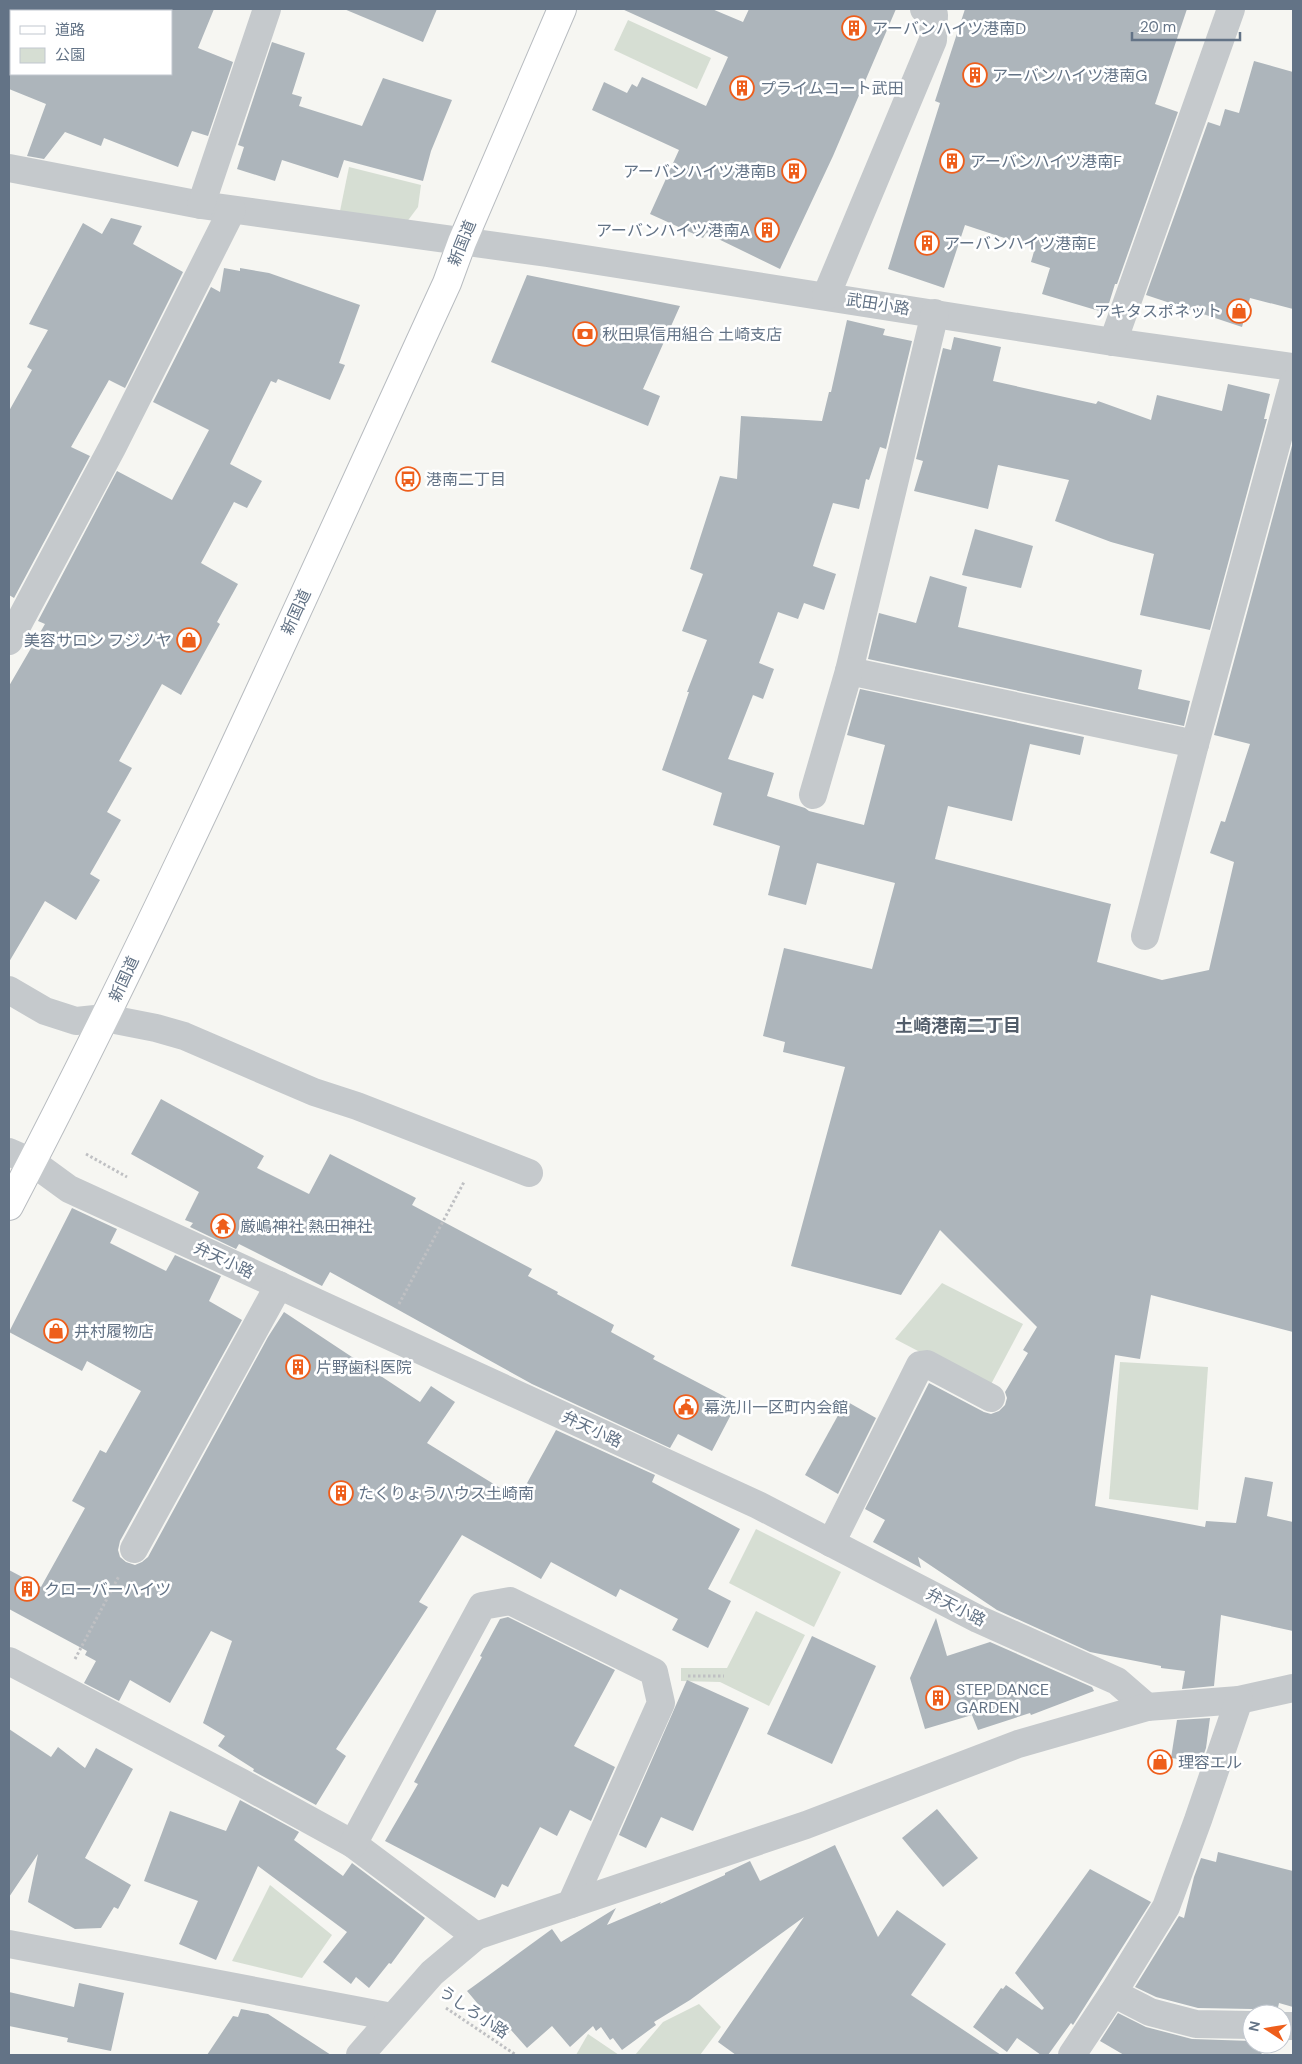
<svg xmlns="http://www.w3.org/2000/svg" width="1302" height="2064" viewBox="0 0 1302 2064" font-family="'DM Sans','Noto Sans JP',sans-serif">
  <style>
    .green { fill: #d6ded3 }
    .building { fill: #adb5bb }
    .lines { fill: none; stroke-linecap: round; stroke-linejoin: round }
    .major-casing { stroke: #b8bcc0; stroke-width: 30 }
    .path { stroke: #bfc0c3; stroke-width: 3; stroke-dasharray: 2.5 2.5; stroke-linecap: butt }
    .minor { stroke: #c5c9cc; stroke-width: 28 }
    .major { stroke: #fff; stroke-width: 28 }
    .labels { text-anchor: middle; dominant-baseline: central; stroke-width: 5; stroke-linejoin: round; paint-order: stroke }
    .poi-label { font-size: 16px; fill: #637386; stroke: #fff; text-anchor: start }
    .street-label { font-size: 16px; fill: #637386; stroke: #fff }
    .neighbourhood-label { font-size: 18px; font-weight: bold; fill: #525d6a; stroke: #fff }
  </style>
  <rect width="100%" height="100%" fill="#f6f6f2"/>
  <g class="green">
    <path d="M628,20L711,58L697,89L614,50Z"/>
    <path d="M349,167L421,185L418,207L406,223L340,211Z"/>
    <path d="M942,1283L1023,1324L989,1388L895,1339Z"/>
    <path d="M1120,1362L1208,1367L1198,1510L1109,1499Z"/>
    <path d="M756,1529L841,1572L814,1627L729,1583Z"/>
    <path d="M756,1611L805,1635L769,1706L720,1682L681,1681V1668H727Z"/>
    <path d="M270,1885L332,1935L302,1978L232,1961Z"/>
    <path d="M699,2004L721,2027L700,2055H635L663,2022Z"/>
    <path d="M588,2034L619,2055H576Z"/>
  </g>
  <g class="building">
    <path d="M171,9H214L198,48L233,62L208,136L192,131L178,167L104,138L101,146L65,132L44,159L27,156L46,104L9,89V74H171Z"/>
    <path d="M344,9H437L423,42Z"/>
    <path d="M622,9H712L743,22L749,9H896L833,156L780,269L706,233L703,238L650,214L679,150L592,110L604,82L627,93L632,84L637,87L642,77L706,106L728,57Z"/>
    <path d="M965,9H1187L1155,104L1178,112L1117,284H1115L1106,313L1042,294L1050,268L1031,262L1035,248L965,225L944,288L888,269L940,103L935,101Z"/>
    <path d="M272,42L305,53L292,94L302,97L299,106L362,126L383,78L452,100L431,151L423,181L344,160L338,178L282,160L275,181L237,169L244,147L238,145Z"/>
    <path d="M1254,61L1293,72V309L1250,298L1242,327L1146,295L1208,122L1220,126L1225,109L1239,113Z"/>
    <path d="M111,218L142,226L133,244L183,272L125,388L109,380L71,447L90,456L14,598L9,595V411L32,370L27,367L48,330L29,324L83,223L102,234Z"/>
    <path d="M224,268L240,271V268L269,273L360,305L339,363L345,365L330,400L278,379L276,383L271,381L230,464L262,481L247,508L234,502L201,563L238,584L217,622L220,624L181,695L162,684L119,761L132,768L107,812L121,820L90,874L100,880L76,920L45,901L9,962V686L45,624L38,621L117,471L172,500L209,430L153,402L211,287L220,292Z"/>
    <path d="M527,275L680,306L643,389L660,396L648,426L491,362Z"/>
    <path d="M847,320L885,329L883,335L912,341L886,449L880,447L869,480L866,479L859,509L833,503L813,566L836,574L824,610L804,603L798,619L778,612L759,663L774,669L763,699L753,695L728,759L774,773L767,796L805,808L809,811L864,825L885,745L847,735L860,689L1084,737L1080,755L1030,744L1012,821L948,806L935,859L1111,904L1097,962L1162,980L1209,970L1234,862L1210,853L1221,821L1225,822L1250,744L1214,735L1293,442V1332L1151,1295L1140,1359L1115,1355L1095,1506L1205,1527L1206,1521L1236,1523L1245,1477L1273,1482L1267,1516L1293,1522V1631L1221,1615L1214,1686L1182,1689L1185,1671L1161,1668V1666L1090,1652L997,1610L918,1557L921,1568L873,1542L885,1520L865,1509L929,1383L984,1412L991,1414L999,1411L1005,1405L1007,1398L1005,1392L1028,1353L1023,1350L1037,1327L940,1230L901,1295L791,1266L845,1067L783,1052L785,1042L763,1036L784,948L872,969L895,883L817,863L806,905L768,895L780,846L713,825L722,793L662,770L689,692H687L707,640L682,631L703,574L690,569L720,476L737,479L741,416L822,421L829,392H831Z"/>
    <path d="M954,337L1001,347L993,381L1096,404L1098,401L1151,420L1157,395L1222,411L1228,384L1270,394L1264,419H1267L1210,630L1140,615L1154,554L1111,542L1055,521L1069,480L998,465L988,509L914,491L923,461L916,459L943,348L951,350Z"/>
    <path d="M975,529L1033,546L1021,588L962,575Z"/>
    <path d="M930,576L967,587L958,627L1142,670L1138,689L1190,701L1184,726L868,659L879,613L916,623Z"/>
    <path d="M161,1099L264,1156L257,1168L309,1194L330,1154L416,1198L412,1205L532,1269L528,1276L558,1292L557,1294L614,1325L611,1332L655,1356L653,1359L737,1403L712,1451L678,1434L670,1448L532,1384L330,1272L322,1286L239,1244L236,1249L190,1227L193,1223L185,1220L199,1192L131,1154Z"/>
    <path d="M72,1208L117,1229L110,1243L166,1271L175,1255L221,1276L209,1301L242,1320L120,1541L118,1550L120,1557L126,1562L135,1565L142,1562L148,1557L268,1337L284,1312L420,1402L431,1386L455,1402L427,1443L515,1497L516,1494L520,1496L556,1430L655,1475L652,1482L740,1529L708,1589L731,1601L708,1648L672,1630L678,1619L620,1589L616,1597L551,1562L541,1579L462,1535L419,1602L428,1607L336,1749L346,1756L316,1805L253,1771L254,1769L218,1746L225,1736L203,1723L232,1641L211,1631L170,1703L130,1680L119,1701L84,1683L96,1661L85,1655L87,1651L9,1609V1570L41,1587L85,1508L72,1501L100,1450L106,1453L141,1391L87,1361L82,1371L9,1332Z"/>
    <path d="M846,1401L876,1418L838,1494L805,1475Z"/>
    <path d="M508,1617L615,1670L574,1746L615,1767L591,1821L570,1810L557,1836L540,1827L508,1887L502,1884L495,1898L385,1841L418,1784L414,1782L482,1657L480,1656L500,1619Z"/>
    <path d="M936,1618L947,1656L990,1642L1092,1687L1094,1691L1031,1715L1030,1713L978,1730L972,1715L925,1729L910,1678Z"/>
    <path d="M812,1636L876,1666L832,1764L767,1734Z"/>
    <path d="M687,1680L749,1708L693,1831L661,1817L646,1848L619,1835Z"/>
    <path d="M1210,1718L1206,1748L1201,1762L1171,1758L1177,1720Z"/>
    <path d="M9,1729L51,1757L58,1747L85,1768L96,1748L133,1769L85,1858L131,1885L118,1909L114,1907L101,1928L75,1929L28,1902L38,1854L9,1897Z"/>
    <path d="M240,1800L299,1832L294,1840L343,1876L352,1863L425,1918L391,1964L389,1963L369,1988L356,1977L351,1984L323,1962L347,1932L258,1866L216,1960L179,1944L198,1901L144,1881L170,1811L226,1831Z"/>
    <path d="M937,1809L978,1858L943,1887L902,1838Z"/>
    <path d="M835,1845L878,1937L897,1910L946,1944L911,1995L1001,2055H736L718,2042L804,1917L690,2000L654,2022L656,2025L622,2050L613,2038L610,2040L601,2027L596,2031L593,2026L570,2047L552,2026L527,2048L511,2030L505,2036L467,1991L552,1929L561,1942L616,1908L607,1925L661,1902L660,1904L725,1875V1873L750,1861L760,1881Z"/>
    <path d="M1218,1852L1293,1871V2007L1279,2003L1277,2012L1273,2014H1262L1252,2009L1198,2008L1156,1997L1135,1987L1179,1916L1184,1918L1194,1877L1201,1858L1216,1862Z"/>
    <path d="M1090,1869L1151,1902L1073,2025L1071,2023L1048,2055H1041L1017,2038L1007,2052L973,2027L1001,1988L1003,1989L1006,1985L1042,2010L1044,2008L1015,1973Z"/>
    <path d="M79,1983L124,1993L111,2051L67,2042L68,2038L9,2026V1992L74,2007Z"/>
    <path d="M241,2009L268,2014L331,2055H207L233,2016L238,2017Z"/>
    <path d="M1118,2013L1146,2027L1192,2039L1252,2041V2044H1265L1261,2055H1124L1100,2041Z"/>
  </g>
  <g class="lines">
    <g class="major-casing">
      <path id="major" d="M9,1206C167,904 305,592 447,283L462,242L562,9"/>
    </g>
    <g class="path">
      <path d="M86,1154L127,1177"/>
      <path d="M399,1304L464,1182"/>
      <path d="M75,1659L119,1576"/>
      <path d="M688,1676H724"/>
      <path d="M446,2008L516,2055"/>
    </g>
    <g class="minor">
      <path d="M9,168L201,205L547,253L1113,342L1293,367"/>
      <path d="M201,205L267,9"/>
      <path d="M826,296L933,40L934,15L924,9"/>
      <path d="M935,313L849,671L1195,744L1293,383"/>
      <path d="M1113,342L1231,9"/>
      <path d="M9,641L112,448L232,210"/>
      <path d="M813,795L849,671"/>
      <path d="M1145,936L1195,744"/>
      <path d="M9,990L45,1011L76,1021L105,1018L156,1028L184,1036L314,1092L357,1106L529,1173"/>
      <path d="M9,1152L32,1162L69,1189L758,1505L978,1619L1117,1681L1147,1707"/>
      <path d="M831,1543L920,1365L927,1364L991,1398"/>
      <path d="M134,1549L279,1285"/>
      <path d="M9,1661L242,1783L353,1844L476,1936"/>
      <path d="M353,1844L482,1606L510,1601L654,1672L661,1703L571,1904"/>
      <path d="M9,1944L392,2017"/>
      <path d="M1113,1993L1150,2012L1196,2024L1252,2025"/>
      <path d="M1282,2026H1293"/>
      <path d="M360,2055L432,1973L476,1936L806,1825L1018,1744L1147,1707L1239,1700L1293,1688"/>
      <path d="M1072,2055L1113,1993L1166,1907L1198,1820L1239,1700"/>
    </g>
    <use href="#major" class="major"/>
  </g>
  <defs>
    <g id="building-ring" transform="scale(1.25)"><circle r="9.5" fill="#fff" stroke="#ee5e1b" stroke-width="1.5"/><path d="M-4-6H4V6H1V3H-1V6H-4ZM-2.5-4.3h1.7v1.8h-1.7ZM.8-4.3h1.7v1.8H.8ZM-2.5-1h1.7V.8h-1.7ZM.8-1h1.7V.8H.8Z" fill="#ee5e1b"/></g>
    <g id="shop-ring" transform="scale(1.25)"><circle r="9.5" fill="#fff" stroke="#ee5e1b" stroke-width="1.5"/><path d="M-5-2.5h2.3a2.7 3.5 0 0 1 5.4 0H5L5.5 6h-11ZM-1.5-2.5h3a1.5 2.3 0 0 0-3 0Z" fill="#ee5e1b"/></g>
    <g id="bank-ring" transform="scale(1.25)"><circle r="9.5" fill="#fff" stroke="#ee5e1b" stroke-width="1.5"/><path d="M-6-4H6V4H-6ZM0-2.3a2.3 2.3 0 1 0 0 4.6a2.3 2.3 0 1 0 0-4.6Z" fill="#ee5e1b"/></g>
    <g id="bus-ring" transform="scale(1.25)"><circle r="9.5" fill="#fff" stroke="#ee5e1b" stroke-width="1.5"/><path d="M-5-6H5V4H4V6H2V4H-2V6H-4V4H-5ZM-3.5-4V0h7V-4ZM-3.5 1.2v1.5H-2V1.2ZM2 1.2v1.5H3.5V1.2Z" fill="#ee5e1b"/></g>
    <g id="temple-ring" transform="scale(1.25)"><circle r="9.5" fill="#fff" stroke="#ee5e1b" stroke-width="1.5"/><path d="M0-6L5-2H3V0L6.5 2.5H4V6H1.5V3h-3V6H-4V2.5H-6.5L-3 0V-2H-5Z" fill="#ee5e1b"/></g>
    <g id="civic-ring" transform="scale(1.25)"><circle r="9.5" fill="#fff" stroke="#ee5e1b" stroke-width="1.5"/><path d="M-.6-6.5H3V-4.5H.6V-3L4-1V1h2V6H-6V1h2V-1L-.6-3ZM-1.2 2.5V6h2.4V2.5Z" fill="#ee5e1b"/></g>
  </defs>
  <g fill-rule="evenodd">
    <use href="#building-ring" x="854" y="28"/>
    <use href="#building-ring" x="975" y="75"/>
    <use href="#building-ring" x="742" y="88"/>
    <use href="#building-ring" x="952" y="161"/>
    <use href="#building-ring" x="794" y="171"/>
    <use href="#building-ring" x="767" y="230"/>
    <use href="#building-ring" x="927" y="243"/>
    <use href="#shop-ring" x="1239" y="311"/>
    <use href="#bank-ring" x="585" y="334"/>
    <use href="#bus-ring" x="408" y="479"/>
    <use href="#shop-ring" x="189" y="640"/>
    <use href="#temple-ring" x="223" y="1226"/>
    <use href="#shop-ring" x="56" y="1331"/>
    <use href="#building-ring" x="298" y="1367"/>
    <use href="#civic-ring" x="686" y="1407"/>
    <use href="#building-ring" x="341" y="1493"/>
    <use href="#building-ring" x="27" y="1589"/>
    <use href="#building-ring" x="938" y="1698"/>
    <use href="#shop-ring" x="1160" y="1762"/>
  </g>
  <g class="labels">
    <g class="poi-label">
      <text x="872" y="28">アーバンハイツ港南D</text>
      <text x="992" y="75">アーバンハイツ港南G</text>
      <text x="760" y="88">プライムコート武田</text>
      <text x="970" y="161">アーバンハイツ港南F</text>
      <text x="776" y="171" text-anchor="end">アーバンハイツ港南B</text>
      <text x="750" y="230" text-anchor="end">アーバンハイツ港南A</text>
      <text x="944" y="243">アーバンハイツ港南E</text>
      <text x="1222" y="311" text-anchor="end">アキタスポネット</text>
      <text x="602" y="334">秋田県信用組合 土崎支店</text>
      <text x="426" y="479">港南二丁目</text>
      <text x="172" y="640" text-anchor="end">美容サロン フジノヤ</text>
      <text x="240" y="1226">厳嶋神社 熱田神社</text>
      <text x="74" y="1331">井村履物店</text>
      <text x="316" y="1367">片野歯科医院</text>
      <text x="704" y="1407">幕洗川一区町内会館</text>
      <text x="358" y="1493">たくりょうハウス土崎南</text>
      <text x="44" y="1589">クローバーハイツ</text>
      <text x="956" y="1689">STEP DANCE<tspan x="956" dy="18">GARDEN</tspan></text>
      <text x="1178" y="1762">理容エル</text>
    </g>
    <g class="street-label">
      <text transform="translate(462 243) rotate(-68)">新国道</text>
      <text transform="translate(878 304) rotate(9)">武田小路</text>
      <text transform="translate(296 612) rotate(-65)">新国道</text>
      <text transform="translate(124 979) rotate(-65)">新国道</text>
      <text transform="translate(224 1260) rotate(25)">弁天小路</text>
      <text transform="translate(592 1429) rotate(25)">弁天小路</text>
      <text transform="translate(956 1607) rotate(27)">弁天小路</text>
      <text transform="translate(474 2012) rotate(34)">うしろ小路</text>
    </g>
    <g class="neighbourhood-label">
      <text x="958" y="1026">土崎港南二丁目</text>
    </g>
  </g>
  <rect width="1302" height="2064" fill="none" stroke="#637386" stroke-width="20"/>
  <rect x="10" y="10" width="162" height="65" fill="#ffffff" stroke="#c1c7cf"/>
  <rect x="20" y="26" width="25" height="8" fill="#ffffff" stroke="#c1c7cf"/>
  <text x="55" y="35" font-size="15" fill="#637386">道路</text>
  <rect x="20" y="48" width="25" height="15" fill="#d6ded3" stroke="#c1c7cf"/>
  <text x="55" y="60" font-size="15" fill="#637386">公園</text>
  <g transform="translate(1267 2029) rotate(282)"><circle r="24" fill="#ffffff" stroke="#c1c7cf"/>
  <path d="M0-4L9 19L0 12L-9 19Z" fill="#ee5e1b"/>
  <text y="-8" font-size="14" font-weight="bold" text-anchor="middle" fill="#637386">N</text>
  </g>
  <path d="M1132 32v8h108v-8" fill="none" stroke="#637386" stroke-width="2.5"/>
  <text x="1140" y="32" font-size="15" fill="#637386" stroke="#ffffff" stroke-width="4" paint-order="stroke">20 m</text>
</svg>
